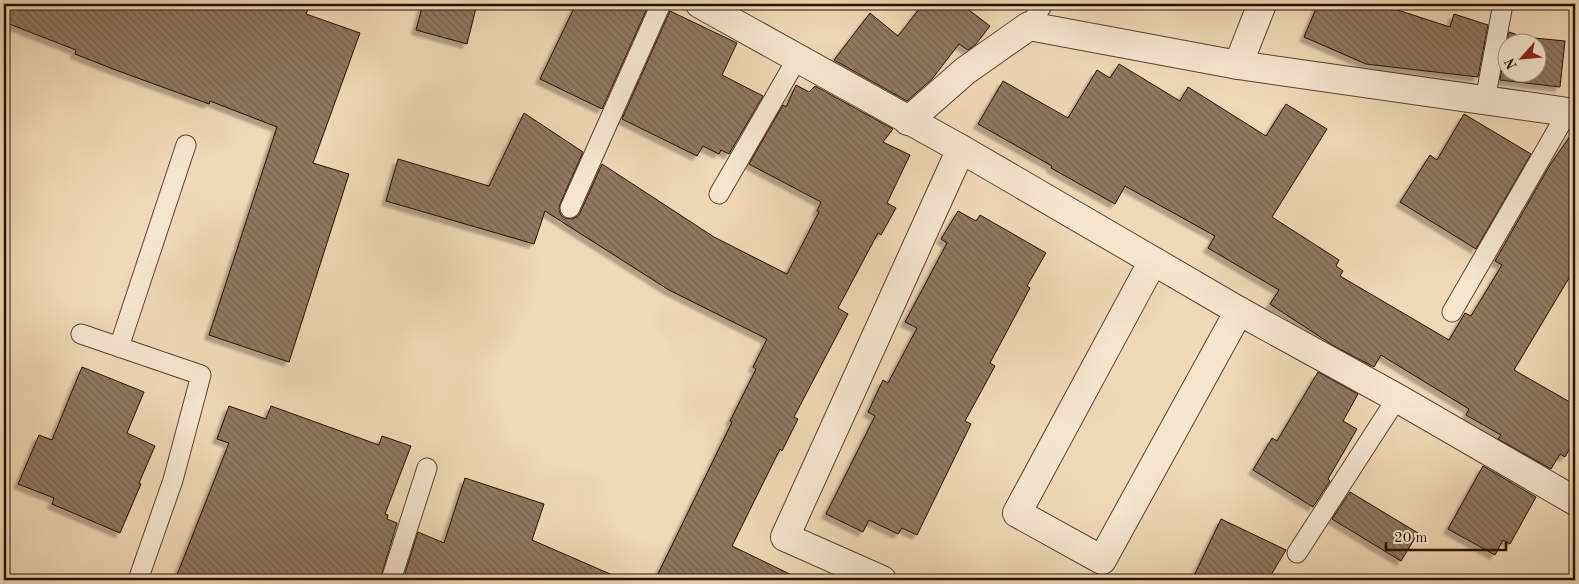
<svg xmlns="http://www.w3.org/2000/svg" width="1579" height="584" viewBox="0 0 1579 584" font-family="'Old Standard TT',serif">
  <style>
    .building { fill: url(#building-back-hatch); stroke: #291002; filter: url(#shadow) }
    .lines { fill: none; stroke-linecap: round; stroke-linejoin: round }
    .lane-casing { stroke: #5b422f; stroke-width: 21 }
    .street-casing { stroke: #5b422f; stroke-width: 30 }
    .lane { stroke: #f6e6d0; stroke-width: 19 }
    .street { stroke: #f6e6d0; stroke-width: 28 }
  </style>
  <defs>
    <pattern id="building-back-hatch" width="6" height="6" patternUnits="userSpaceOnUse" patternTransform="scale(1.25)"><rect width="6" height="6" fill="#917860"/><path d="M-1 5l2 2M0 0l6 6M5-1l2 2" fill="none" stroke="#76614d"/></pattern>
    <filter id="shadow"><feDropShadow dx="-4.5" dy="4.5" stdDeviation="1" flood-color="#0004"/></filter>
  </defs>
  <rect width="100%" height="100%" fill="#f1d8b6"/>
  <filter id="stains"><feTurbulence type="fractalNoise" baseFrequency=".004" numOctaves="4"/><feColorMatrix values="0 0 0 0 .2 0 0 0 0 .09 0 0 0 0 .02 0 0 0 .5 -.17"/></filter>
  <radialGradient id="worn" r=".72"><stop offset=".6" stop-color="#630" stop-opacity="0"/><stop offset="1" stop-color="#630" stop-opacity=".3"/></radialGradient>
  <g class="building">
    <path d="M4,4H310L306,14L360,33L313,163L349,174L289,362L209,335L277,127L210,101L209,104L113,69L75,54L76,50L4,22Z"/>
    <path d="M423,4H477L467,44L416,30Z"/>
    <path d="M576,4H649L602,109L540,79Z"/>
    <path d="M923,4H961L990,26L976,44L968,50L959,44L932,79L907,101L834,60L870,13L898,36Z"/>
    <path d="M1318,4H1379L1450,27L1454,14L1488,25L1478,77L1366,64L1304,37Z"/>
    <path d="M670,11L737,43L722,75L763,96L729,154L721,150L719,154L703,146L697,156L622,119Z"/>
    <path d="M1509,32L1524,37L1565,41L1560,87L1500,80L1506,46V72H1536V42H1507Z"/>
    <path d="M1119,64L1180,101L1188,87L1266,136L1286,104L1327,129L1272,217L1339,260L1336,266L1343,271L1340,276L1449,340L1465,313L1471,316L1502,265L1495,261L1550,165L1575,129V268L1514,370L1575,405V439L1565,457L1560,454L1551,469L1498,439L1501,435L1466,415L1469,409L1381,355L1374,367L1334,346L1270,304L1279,290L1208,248L1215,236L1125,186L1115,204L1051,168L1052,166L978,124L1003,81L1068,118L1097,70L1110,78Z"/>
    <path d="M796,85L809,92L815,86L893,129L883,142L910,155L887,203L896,208L881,235L878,233L838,308L848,314L794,417L798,419L782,451L780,449L732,546L802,580H655L732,422L730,421L756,369L753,367L767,339L669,290L545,211L534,244L386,201L398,159L489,186L524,113L583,152L560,204L559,210L561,215L565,218L572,219L577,217L580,213L602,164L714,237L787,274L819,212L817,211L821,202L749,164L783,105L786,107Z"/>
    <path d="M1464,114L1531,154L1476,249L1400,202L1430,155L1437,160Z"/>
    <path d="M958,211L976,221L980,215L1046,253L1027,286L1030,288L990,363L995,366L965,421L971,424L917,535L902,528L898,534L869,520L863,532L826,514L875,416L868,412L883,380L888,383L917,328L905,322L947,243L941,239Z"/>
    <path d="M82,367L144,392L127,433L155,446L139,483L141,484L120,533L52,504L54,498L18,484L39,435L52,440Z"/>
    <path d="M1318,372L1358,394L1343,421L1357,429L1328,479L1330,481L1313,507L1253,470L1272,438L1277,441Z"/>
    <path d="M229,406L266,419L271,406L379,445L382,436L411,446L385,514L388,515L387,519L397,523L380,580H175L229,443L217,439Z"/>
    <path d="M1483,466L1536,497L1510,544L1503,540L1495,555L1448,529Z"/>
    <path d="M465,478L544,504L532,540L624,580H403L418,532L444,543Z"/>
    <path d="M1350,492L1418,533L1401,561L1332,519Z"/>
    <path d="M1221,519L1286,550L1268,580H1192Z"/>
  </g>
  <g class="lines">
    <g class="lane-casing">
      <g id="lane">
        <path d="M1029,26L1043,4"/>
        <path d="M1485,100L1503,4"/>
        <path d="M719,194L798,57"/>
        <path d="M570,208L661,4"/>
        <path d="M1452,312L1567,113"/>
        <path d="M81,334L201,375L173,480L138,580"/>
        <path d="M119,347L186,145"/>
        <path d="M1297,553L1397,398"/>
        <path d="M391,580L427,468"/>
      </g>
    </g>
    <g class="street-casing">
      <g id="street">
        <path d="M700,4L961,149L1239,311L1397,398L1575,501"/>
        <path d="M1238,65L1262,4"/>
        <path d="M908,121L965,71L1029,26L1238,65L1575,113"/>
        <path d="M1153,261L1017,513L1102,560L1239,311"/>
        <path d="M882,580L785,537L961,149"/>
      </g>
    </g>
    <use href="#lane" class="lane"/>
    <use href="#street" class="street"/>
  </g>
  <rect width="1579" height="584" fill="none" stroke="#f1d8b6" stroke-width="20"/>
  <rect x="5" y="5" width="1569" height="574" fill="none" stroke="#291002" stroke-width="2.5"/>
  <rect x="10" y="10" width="1559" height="564" fill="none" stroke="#291002"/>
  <g transform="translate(1522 58) rotate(243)"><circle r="24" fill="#f6e6d0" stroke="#a4907e"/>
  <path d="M0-4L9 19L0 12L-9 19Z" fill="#8f2418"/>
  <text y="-8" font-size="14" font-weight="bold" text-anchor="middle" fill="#291002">N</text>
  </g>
  <path d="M1386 542v8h120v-8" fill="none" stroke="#291002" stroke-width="2.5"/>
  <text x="1394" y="542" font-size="15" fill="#291002" stroke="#f6e6d0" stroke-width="4" paint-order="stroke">20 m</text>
  <rect width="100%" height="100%" filter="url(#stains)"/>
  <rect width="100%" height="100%" fill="url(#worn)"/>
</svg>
